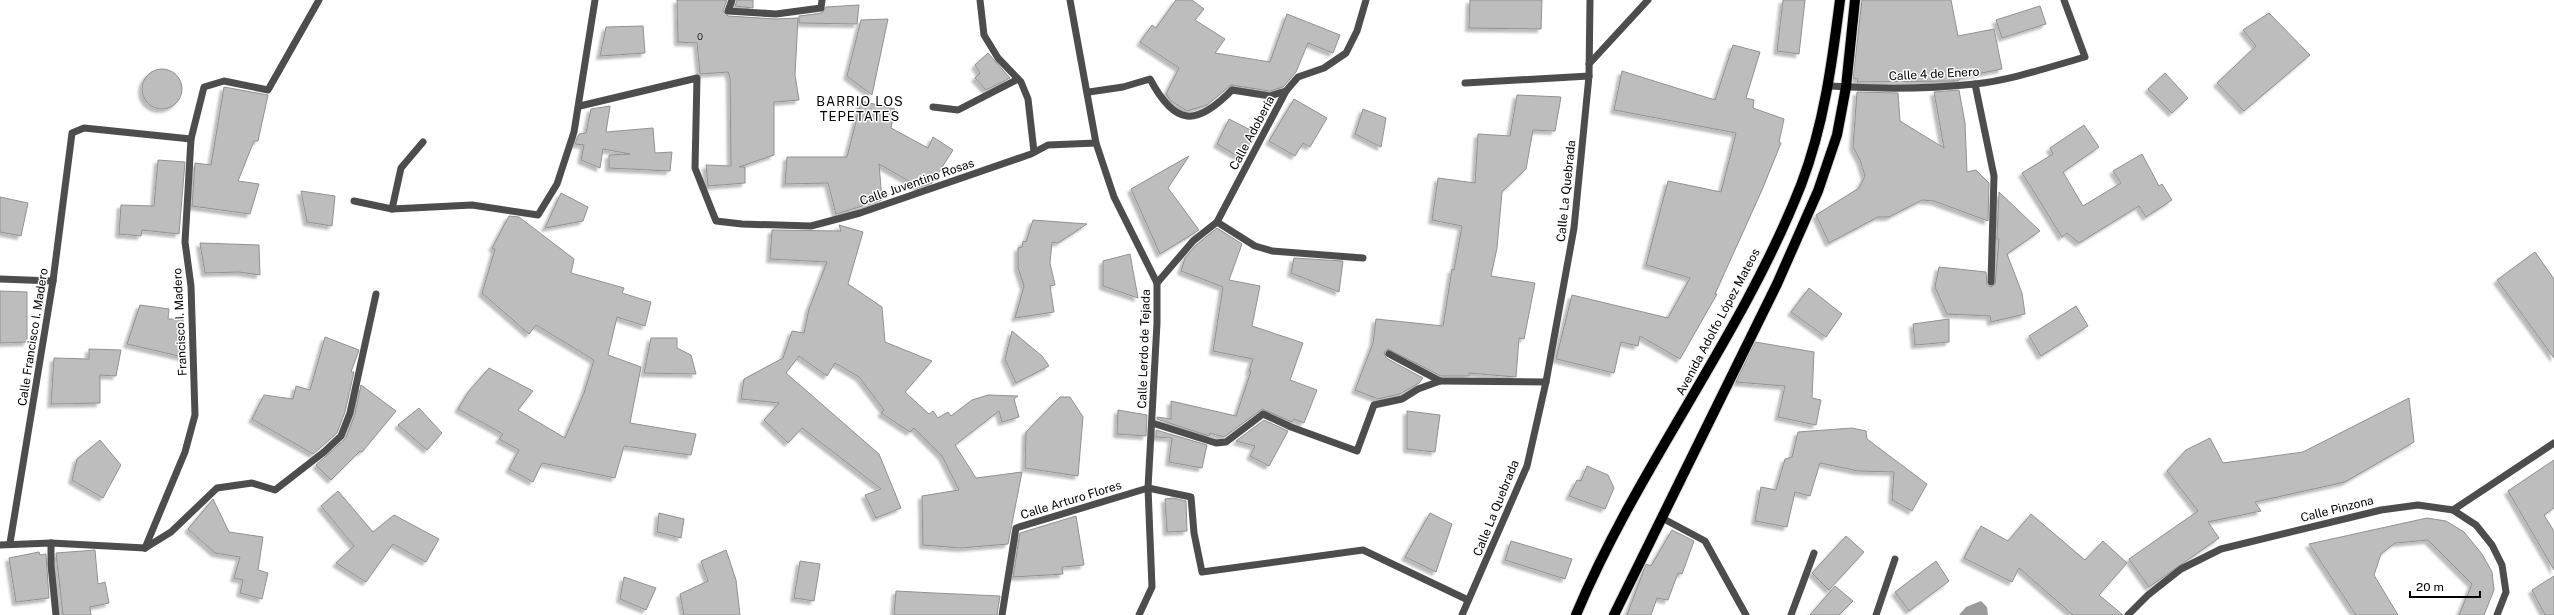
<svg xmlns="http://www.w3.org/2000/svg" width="2554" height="615" viewBox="0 0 2554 615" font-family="'Public Sans',sans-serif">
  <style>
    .water { fill: #9b9b9b }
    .building { fill: #bdbdbd; stroke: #919191; filter: url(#shadow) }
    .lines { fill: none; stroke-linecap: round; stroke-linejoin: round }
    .major-casing { stroke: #dbdbdb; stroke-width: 12 }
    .minor { stroke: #4d4d4d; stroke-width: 7 }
    .major { stroke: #000; stroke-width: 10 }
    .labels { text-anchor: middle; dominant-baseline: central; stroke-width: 3; stroke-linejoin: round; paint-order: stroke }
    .number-label { font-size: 10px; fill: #2f2f2f }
    .street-label { font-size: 12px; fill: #000; stroke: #fff }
    .neighbourhood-label { font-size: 13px; letter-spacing: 1px; fill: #000; stroke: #fff }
  </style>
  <defs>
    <filter id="shadow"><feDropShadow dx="-3.5" dy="3.5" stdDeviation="1" flood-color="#0004"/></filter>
  </defs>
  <rect width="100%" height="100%" fill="#fff"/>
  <path class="water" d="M1981,601L1987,607L1988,615H1959L1966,607Z"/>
  <g class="building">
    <path d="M677,0H727L723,11L728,16L776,19L798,18L795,75L799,100L774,102V155L739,167H745V183L708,186L706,165L731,166L730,78L728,72L700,74L697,43L678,42Z"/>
    <path d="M737,0H753V8L735,6Z"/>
    <path d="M1176,0H1192L1204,9L1195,20L1225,39L1215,53L1270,62L1287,14L1340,35L1333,53L1308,43L1296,72L1283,87L1270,91L1231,85L1207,105L1187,111L1171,101L1166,94L1179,68L1140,42L1152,25L1156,28Z"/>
    <path d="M1470,0H1542L1541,29L1469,28Z"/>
    <path d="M1783,0H1805L1799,54L1777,51Z"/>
    <path d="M1862,0H1951L1958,36L1994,29L2002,69L1962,77L1958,81L1857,82L1858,79L1853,78Z"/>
    <path d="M859,5L857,24L799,23V16L822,13L826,7Z"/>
    <path d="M2040,6L2046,24L2002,38L1996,20Z"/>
    <path d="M2269,13L2310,55L2244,111L2217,83L2256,46L2243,30Z"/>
    <path d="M888,19L872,95L847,76L861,20Z"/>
    <path d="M643,26L645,53L600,56L606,27Z"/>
    <path d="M1733,45L1760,52L1746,98L1754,100L1753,108L1784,119L1779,142L1781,143L1762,190L1715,294H1717L1680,359L1640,336L1638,346L1621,342L1614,373L1556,359L1572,295L1668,318L1690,278L1646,265L1668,181L1721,192L1736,133L1614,110L1622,71L1715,100Z"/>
    <path d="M988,53L1010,78L986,90L975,78L980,73L975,65Z"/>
    <circle cx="162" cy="89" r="20"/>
    <path d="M2165,73L2188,98L2172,113L2148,89Z"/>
    <path d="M224,87L268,95L258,141H254L238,181L259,184L250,214L192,206L195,163L211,165Z"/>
    <path d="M1959,90L1965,123L1967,172L1976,170L1989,183L1988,221L1934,201L1922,200L1889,217H1878L1829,243L1816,215L1859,188L1865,176L1860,160L1853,147L1857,92L1898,93L1900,121L1944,148L1934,92Z"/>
    <path d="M1517,95L1561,97L1555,131L1533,130L1526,169L1502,192L1497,248L1491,276L1535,283L1524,339L1519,338L1516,377L1469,373V376H1441L1388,349L1384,352L1386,358L1423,378L1419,383L1400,394L1378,399L1355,390L1373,343L1376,319L1443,326L1452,269L1454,270L1462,226L1432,220L1438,178L1475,183L1478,134L1510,136Z"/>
    <path d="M1294,99L1327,118L1310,147L1303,143L1295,156L1269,141Z"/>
    <path d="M861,101L895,109L891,128L928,148L933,137L953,150L932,183L919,187L879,164L882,200L836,214L828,183L785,184L787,157H847Z"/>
    <path d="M610,106L606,132L653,128L655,153L672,152L670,171L609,168V155L630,154L603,149L600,168L581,160L584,145L575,144L579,134L586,133L591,109Z"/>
    <path d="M1363,109L1386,118L1381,147L1355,134Z"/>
    <path d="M1229,119L1256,133L1241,158L1217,144Z"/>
    <path d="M2084,125L2099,147L2063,172L2083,206L2121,183L2113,171L2142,154L2159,186L2162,184L2172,200L2146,217L2139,206L2079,243L2067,233L2062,237L2022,173L2053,154L2050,148Z"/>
    <path d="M1189,156L1168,188L1199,230L1160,254L1131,189Z"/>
    <path d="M158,160L185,162L179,234L142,230L141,236L119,234L121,205L154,206Z"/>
    <path d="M301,191L335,196L332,226L307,222Z"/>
    <path d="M1999,192L2040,231L2007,254L2022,293L2025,314L1991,322L1990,316L1947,314L1935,287L1939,267L1986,272L1987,285L1991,287L1995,284L1999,239H1997Z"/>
    <path d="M561,193L588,207L583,221L545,228Z"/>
    <path d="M0,197L28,203L21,236L0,232Z"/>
    <path d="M509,216L519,217L574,259L571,273L624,288L622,293L651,302L645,326L617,317L608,355L641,367L630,423L696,434L691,455L624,446L615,478L542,463L533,482L509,469L519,450L499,439L503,434L458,409L469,391L489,368L533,391L518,410L565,438L584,393L594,360L536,325L529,334L482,293L495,249L492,248Z"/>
    <path d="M1033,220L1087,224L1058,243L1052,242L1050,263L1055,285L1050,286L1054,312L1015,318L1024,286L1018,268V248L1022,247L1023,241L1026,242Z"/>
    <path d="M839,225L863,232L848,284L882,307L885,342L932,361L905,392L929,414L933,411L938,418L948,412L951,416L972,400L988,395L1018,396L1014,399L1019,417L1002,422L999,411L955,445L976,478L1022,472L1008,544L961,548L923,545L922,496L959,490L942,456L914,428L910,432L881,413L884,410L859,377L835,363L827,376L799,356L786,373L879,454L901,508L876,518L865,495L881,489L802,428L788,443L764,420L779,403L741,399L744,379L783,358L792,331L804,333L809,309L827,262L770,259L772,230L841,231Z"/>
    <path d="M1217,228L1242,244L1229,280L1260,286L1252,326L1303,343L1290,380L1317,390L1304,423L1294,419L1292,422L1262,409L1224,437L1210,433L1209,436L1157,419V417L1171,419V401L1236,416L1251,371H1249L1253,359L1213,351L1223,287L1181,271L1185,258L1196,245Z"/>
    <path d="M200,243L259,245L260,275L239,272L205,273Z"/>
    <path d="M2535,252L2554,279V358L2497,280Z"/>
    <path d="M1130,254L1138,298L1103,286V261Z"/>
    <path d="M1294,258L1343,261L1339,292L1291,273Z"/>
    <path d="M1809,288L1842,314L1826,337L1791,312Z"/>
    <path d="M0,291L27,292V342L0,343Z"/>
    <path d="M140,305L169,309L168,319H183V357L127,344Z"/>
    <path d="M2076,306L2088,326L2041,356L2029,336Z"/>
    <path d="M1949,319V342L1915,345L1913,324Z"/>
    <path d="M1012,331L1042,356L1049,366L1016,383L1005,359Z"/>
    <path d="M325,337L359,350L351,372H354L345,412L337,433L313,454L252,419L264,395L293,399L296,386L310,390Z"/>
    <path d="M651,338H677V348L691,355L696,374L644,373Z"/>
    <path d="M1755,342L1814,352L1812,398L1821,400L1816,425L1778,417L1785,386L1736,382Z"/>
    <path d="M89,349L121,350L116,376L100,375V403L51,404L54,358L89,359Z"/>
    <path d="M361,385L396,411L362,452L360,451L331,480L316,465L346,438L355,414Z"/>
    <path d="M1060,397H1070L1083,417L1078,476L1025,468L1026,432Z"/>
    <path d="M2409,398L2414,442L2345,482L2255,502L2261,511L2208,522L2219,538L2149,587L2129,559L2198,511L2167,471L2186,450L2210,438L2223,463L2303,452Z"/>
    <path d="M419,408L442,433L427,450L398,425Z"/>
    <path d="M1118,410L1147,415L1146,436L1117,434Z"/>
    <path d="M1407,411L1440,415L1435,452L1407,449Z"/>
    <path d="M1264,420L1288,431L1269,466L1250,456L1255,446L1236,441Z"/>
    <path d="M1852,428L1866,431L1867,439L1927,484L1912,511L1892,500L1894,472L1858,471L1820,463L1810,496L1795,492L1787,527L1755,521L1761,487L1776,490L1785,459L1792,457L1798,432Z"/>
    <path d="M1156,430L1207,445L1202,468L1169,462L1172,438L1156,437Z"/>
    <path d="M100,440L121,465L103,498L72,480L77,459Z"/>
    <path d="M2554,460V508L2544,515L2554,531V570L2508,491Z"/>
    <path d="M1587,466L1608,475L1614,488L1605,509L1569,496L1577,480L1581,481Z"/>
    <path d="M338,491L373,532L394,515L439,539L426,562L393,544L366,582L336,563L354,546L321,506Z"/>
    <path d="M1173,498L1186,501L1187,531L1167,532L1165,499Z"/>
    <path d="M213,499L229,532L263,537L258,570L268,573L262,599L240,593L243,580L234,578L240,557L215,553L188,529Z"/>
    <path d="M659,513L684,519L681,538L657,532Z"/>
    <path d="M1430,513L1452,524L1436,572L1405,557Z"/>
    <path d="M2031,514L2085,560L2103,541L2127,563L2099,595L2123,615H2073L2019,568L2012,582L1964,558L1981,526L2008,541Z"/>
    <path d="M1076,516L1084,565L1062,567L1063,574L1013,577L1020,533Z"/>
    <path d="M2427,518L2446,521L2464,532L2482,554L2492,572L2494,590L2484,615H2459L2472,584L2428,540L2395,543L2381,554L2374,575L2398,615H2356L2309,544Z"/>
    <path d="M1672,530L1694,541L1682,574L1678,573L1668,600L1657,598L1651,615H1627L1646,564L1651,566Z"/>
    <path d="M1846,536L1864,552L1829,590L1812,573Z"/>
    <path d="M1511,541L1572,559L1565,579L1505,560Z"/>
    <path d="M95,550L98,584L105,582L109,603L90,607L91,615H63L56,553Z"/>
    <path d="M726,550L736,580L740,615H684L680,594L708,581L701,561Z"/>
    <path d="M39,552L40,555L46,554L49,598L16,602L9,558Z"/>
    <path d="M800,561L820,564L814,601L794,598Z"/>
    <path d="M1936,561L1949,581L1909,611L1895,592Z"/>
    <path d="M2554,576V615H2545L2532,590Z"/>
    <path d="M624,577L656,588L646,610L620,599Z"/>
    <path d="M1835,586L1853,601L1839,615H1810Z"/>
    <path d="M896,591L934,593L1000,596L997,615H894Z"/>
  </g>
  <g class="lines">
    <g class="major-casing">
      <g id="major">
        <path d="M1576,615C1638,466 1742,336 1801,185C1824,125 1832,63 1840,0"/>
        <path d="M1614,615L1777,284L1818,191L1837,135L1846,87L1855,0"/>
      </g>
    </g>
    <g class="minor">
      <path d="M732,0L728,11L776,14L821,8L822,0"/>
      <path d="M980,0L984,35L998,58L1021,82L1028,99L1034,152"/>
      <path d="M1070,0L1096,143L1114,197L1157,283V323L1148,488L1152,587L1139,615"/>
      <path d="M1589,64L1648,0"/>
      <path d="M1465,83L1589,76"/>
      <path d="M1975,84L1994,176L1991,282"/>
      <path d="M1829,86C1876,89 1929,89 1975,84C2012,80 2049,67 2085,57L2064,0"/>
      <path d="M1089,92L1123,87L1150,79C1175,126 1196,127 1232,90L1270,96L1286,91"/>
      <path d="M580,106L697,78L695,168L716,221L742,224L811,226L860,213L1031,154L1048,145L1096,143"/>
      <path d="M933,107L958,110L1018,79"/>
      <path d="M423,142L401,168L392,209L472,205L538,215L557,184L574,132L595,0"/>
      <path d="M354,201L392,209"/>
      <path d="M1217,222L1255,246L1272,251L1363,258"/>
      <path d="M0,279L53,281"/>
      <path d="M1157,283L1193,241L1217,222L1286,91L1298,77L1324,68L1346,53L1357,31L1366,0"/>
      <path d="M1389,354L1440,381L1546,382"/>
      <path d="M1152,423L1216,443L1226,442L1263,414L1291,427L1357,451L1374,405L1402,399L1418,389L1440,381"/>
      <path d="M2453,510L2476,525L2492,545L2502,565L2506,592L2497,615"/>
      <path d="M1662,518L1705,541L1746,615"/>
      <path d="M10,543L53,281L72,133L84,128L191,139"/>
      <path d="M51,543V565L56,615"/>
      <path d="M0,545L51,543L145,548"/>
      <path d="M145,548L185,452L195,415L191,286L185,242L191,139L204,87L224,81L268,90L319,0"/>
      <path d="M145,548L171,532L217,488L252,483L275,490L324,452L341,436L350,413L376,294"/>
      <path d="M1002,615L1016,528L1148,488L1191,497L1194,533L1202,572L1363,550L1468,600"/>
      <path d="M1462,615L1527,466L1546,382L1574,228L1589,76L1590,0"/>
      <path d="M1791,615L1814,553"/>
      <path d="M1876,615L1895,559"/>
      <path d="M2128,615L2148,595L2181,569L2221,549L2381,510L2418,505L2453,510L2554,443"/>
    </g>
    <use href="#major" class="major"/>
  </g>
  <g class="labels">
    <g class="number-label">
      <text x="700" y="36">0</text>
    </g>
    <g class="street-label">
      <text transform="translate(1934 74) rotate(-3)">Calle 4 de Enero</text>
      <text transform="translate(1252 133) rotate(-62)">Calle Adobería</text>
      <text transform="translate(917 182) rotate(-19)">Calle Juventino Rosas</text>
      <text transform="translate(1566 191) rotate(-84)">Calle La Quebrada</text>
      <text transform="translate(180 322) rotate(-93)">Francisco I. Madero</text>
      <text transform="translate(1718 322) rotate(-62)">Avenida Adolfo López Mateos</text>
      <text transform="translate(33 337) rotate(-81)">Calle Francisco I. Madero</text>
      <text transform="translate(1144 349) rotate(-88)">Calle Lerdo de Tejada</text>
      <text transform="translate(1071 500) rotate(-17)">Calle Arturo Flores</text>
      <text transform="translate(1496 508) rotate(-68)">Calle La Quebrada</text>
      <text transform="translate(2337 509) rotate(-14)">Calle Pinzona</text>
    </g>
    <g class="neighbourhood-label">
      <text x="860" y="101">BARRIO LOS<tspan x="860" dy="15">TEPETATES</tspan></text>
    </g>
  </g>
  <path d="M2410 591v6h70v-6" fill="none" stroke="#000000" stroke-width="2"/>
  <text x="2416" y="591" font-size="12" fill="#000000" stroke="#ffffff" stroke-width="3" paint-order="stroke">20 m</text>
</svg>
